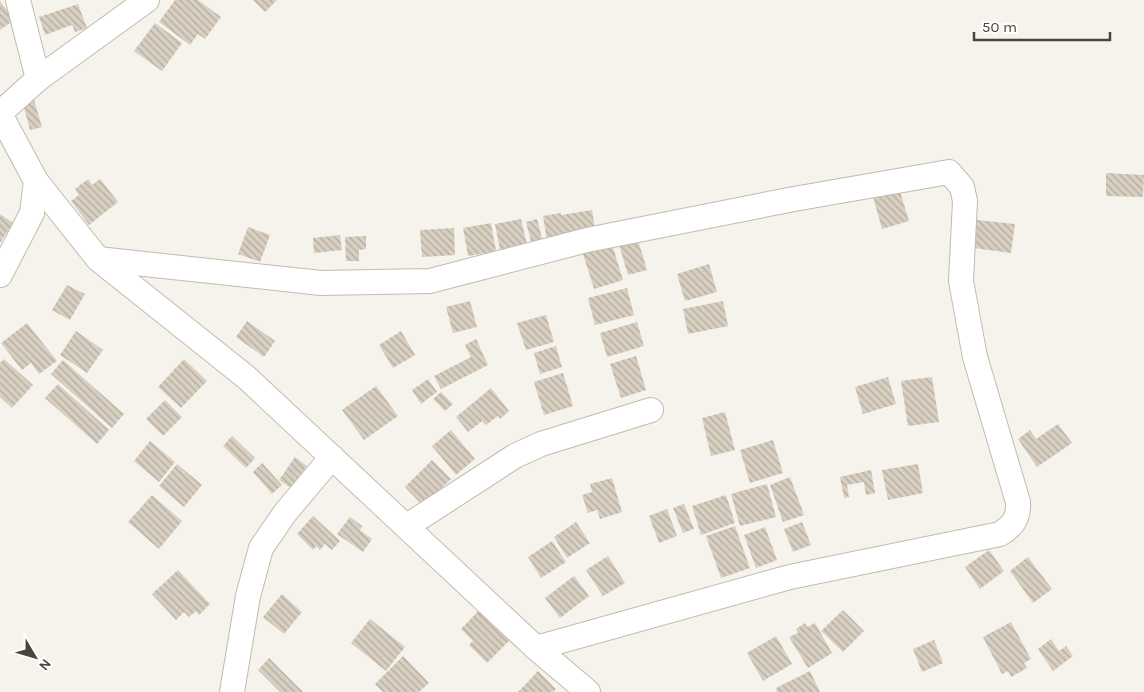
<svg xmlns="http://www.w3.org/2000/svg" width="1144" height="692" viewBox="0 0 1144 692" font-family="Karla,sans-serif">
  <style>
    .building { fill: url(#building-back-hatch) }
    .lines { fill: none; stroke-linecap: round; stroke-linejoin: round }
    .minor-casing { stroke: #c2bbae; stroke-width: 26 }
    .minor { stroke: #fff; stroke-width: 24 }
  </style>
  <defs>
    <pattern id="building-back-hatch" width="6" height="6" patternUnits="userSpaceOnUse" patternTransform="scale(1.25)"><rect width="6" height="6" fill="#d8cfc1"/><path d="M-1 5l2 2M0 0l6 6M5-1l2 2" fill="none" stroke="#b1aa9e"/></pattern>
  </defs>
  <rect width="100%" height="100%" fill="#f6f3ec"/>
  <g class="building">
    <path d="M175,0H198L221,17L205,39L198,34L190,45L159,22Z"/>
    <path d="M253,0H277L265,12Z"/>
    <path d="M0,1L14,20L0,30Z"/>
    <path d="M78,4L87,28L75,32L72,25L45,35L39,17Z"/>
    <path d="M155,23L182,43L162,71L134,51Z"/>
    <path d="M34,100L42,127L30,130L23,104Z"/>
    <path d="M1106,173L1144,175L1143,197L1106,196Z"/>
    <path d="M88,179L92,185L100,179L118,202L89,225L71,201L79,195L75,189Z"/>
    <path d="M898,185L909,221L882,229L872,193Z"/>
    <path d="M592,210L595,229L547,241L543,216L561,213V215Z"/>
    <path d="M0,214L13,223L0,243Z"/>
    <path d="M521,219L527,245L500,250L495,224Z"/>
    <path d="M537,219L543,242L532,245L526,222Z"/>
    <path d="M977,220L1015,224L1011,253L974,248Z"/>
    <path d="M491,223L496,251L468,256L463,228Z"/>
    <path d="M248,227L270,235L260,262L238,254Z"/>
    <path d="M454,228L455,255L422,257L420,230Z"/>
    <path d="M340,235L342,250L314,253L313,238Z"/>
    <path d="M366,236V249L359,250V261H346L345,237Z"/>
    <path d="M638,240L647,270L628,275L619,245Z"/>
    <path d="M612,244L623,280L594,289L583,254Z"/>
    <path d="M709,264L717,292L685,301L677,274Z"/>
    <path d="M67,285L85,294L70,320L52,310Z"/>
    <path d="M627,288L634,315L595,325L588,298Z"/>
    <path d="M470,301L477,327L453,333L446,307Z"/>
    <path d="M723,301L728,326L688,334L683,309Z"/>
    <path d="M546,315L554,342L526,350L517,323Z"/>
    <path d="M247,321L275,341L264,357L236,337Z"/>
    <path d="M637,322L644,346L607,357L600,333Z"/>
    <path d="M27,323L57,361L39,374L31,363L22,370L1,343Z"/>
    <path d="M76,331L103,350L87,373L60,355Z"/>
    <path d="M401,331L415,355L393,368L379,345Z"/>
    <path d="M476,339L488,365L441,389L434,376L471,357L465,345Z"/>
    <path d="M556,346L562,367L540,374L534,353Z"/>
    <path d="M636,356L646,390L621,398L610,364Z"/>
    <path d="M4,359L33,385L12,408L0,397V363Z"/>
    <path d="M184,359L207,381L181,408L158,387Z"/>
    <path d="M63,360L124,414L112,428L51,374Z"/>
    <path d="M563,373L573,406L544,415L534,382Z"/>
    <path d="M888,377L896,404L863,414L855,387Z"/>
    <path d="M932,377L939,422L908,426L901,381Z"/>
    <path d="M428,379L437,392L421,404L412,390Z"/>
    <path d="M58,384L109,430L97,444L45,398Z"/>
    <path d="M376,386L398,416L364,440L342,410Z"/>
    <path d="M491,388L509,411L500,419L498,416L486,425L482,421L468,432L456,417Z"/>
    <path d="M441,392L453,404L445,411L433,399Z"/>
    <path d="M165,400L182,417L163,436L146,419Z"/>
    <path d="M725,412L735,450L711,456L702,418Z"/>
    <path d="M1058,424L1072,443L1037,467L1018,439L1030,430L1036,439Z"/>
    <path d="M451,430L475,459L456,475L432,446Z"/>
    <path d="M232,436L255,458L246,468L223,446Z"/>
    <path d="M773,440L783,473L750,483L740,450Z"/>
    <path d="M150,441L175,462L159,482L134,461Z"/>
    <path d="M295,457L307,466L291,488L279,480Z"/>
    <path d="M432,460L451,479L423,506L405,487Z"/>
    <path d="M262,463L282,485L272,494L253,472Z"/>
    <path d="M177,464L202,485L184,507L159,486Z"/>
    <path d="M918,464L923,493L888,500L882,470Z"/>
    <path d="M871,470L875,493L866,495L864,482L847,485L849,497L844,498L840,477Z"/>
    <path d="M790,477L804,515L783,522L770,485Z"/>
    <path d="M612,478L622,512L600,519L597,510L588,513L582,495L592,492L590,484Z"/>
    <path d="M767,484L776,517L740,526L731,494Z"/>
    <path d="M152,495L182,521L159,549L128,522Z"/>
    <path d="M726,495L735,523L701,535L692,506Z"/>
    <path d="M684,504L694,529L683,533L673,508Z"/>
    <path d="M667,509L677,536L659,543L649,516Z"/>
    <path d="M313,516L340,541L332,550L325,544L320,550L316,546L313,550L297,534Z"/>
    <path d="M350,517L362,526L360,530L372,539L363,552L337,534Z"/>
    <path d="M576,522L590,543L567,558L554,537Z"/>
    <path d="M802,522L811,545L793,552L784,529Z"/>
    <path d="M735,526L750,568L721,578L706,536Z"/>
    <path d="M765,527L777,560L756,568L744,535Z"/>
    <path d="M552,541L566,562L541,578L528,557Z"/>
    <path d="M989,550L1004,571L980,589L965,567Z"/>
    <path d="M608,556L625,583L603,596L586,570Z"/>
    <path d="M1028,557L1052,589L1033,603L1010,571Z"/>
    <path d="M178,570L210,604L199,615L196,611L189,617L184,612L176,620L152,594Z"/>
    <path d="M574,576L589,596L560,618L545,598Z"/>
    <path d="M282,594L302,612L284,634L263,617Z"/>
    <path d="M484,605L514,636L487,663L469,645L473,641L461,629Z"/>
    <path d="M843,610L864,631L843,652L821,631Z"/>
    <path d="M370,619L405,647L386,671L351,643Z"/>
    <path d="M1011,622L1031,659L1024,663L1027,668L1011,677L1008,671L1002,674L983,637Z"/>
    <path d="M805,623L807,627L815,623L832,653L808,668L789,637L798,633L796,629Z"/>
    <path d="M776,636L792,664L763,681L747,653Z"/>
    <path d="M1051,639L1059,651L1066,646L1073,656L1053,671L1038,649Z"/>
    <path d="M934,640L943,663L922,672L913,649Z"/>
    <path d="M403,656L429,683L419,692H383L375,684Z"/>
    <path d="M269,658L303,692H280L258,670Z"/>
    <path d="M538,671L556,689L553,692H518Z"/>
    <path d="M810,671L820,692H777L776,688Z"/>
  </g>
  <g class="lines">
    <g class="minor-casing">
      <g id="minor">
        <path d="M38,79L147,0"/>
        <path d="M0,113L38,79L18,0"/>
        <path d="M0,114L36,181L98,259L246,377L536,648L588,692"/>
        <path d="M98,259L321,283L430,281L587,240L794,199L949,172L962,187L965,201L961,281L975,357L1018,502C1019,518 1013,526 1000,534L790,577L536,648"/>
        <path d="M0,275L32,213L36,181"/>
        <path d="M407,526L515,456L541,444L651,410"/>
        <path d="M232,692L248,596L261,548L285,513L332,457"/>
      </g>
    </g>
    <use href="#minor" class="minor"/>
  </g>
  <g transform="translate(35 657) rotate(128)" stroke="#ffffff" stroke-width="4" paint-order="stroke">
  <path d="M0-4L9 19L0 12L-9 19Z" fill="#4b4439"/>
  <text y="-8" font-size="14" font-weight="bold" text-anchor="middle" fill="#4b4439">N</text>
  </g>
  <path d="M974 32v8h136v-8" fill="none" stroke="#4b4439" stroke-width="2.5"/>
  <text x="982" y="32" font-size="15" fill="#4b4439" stroke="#ffffff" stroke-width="4" paint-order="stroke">50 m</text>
</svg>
